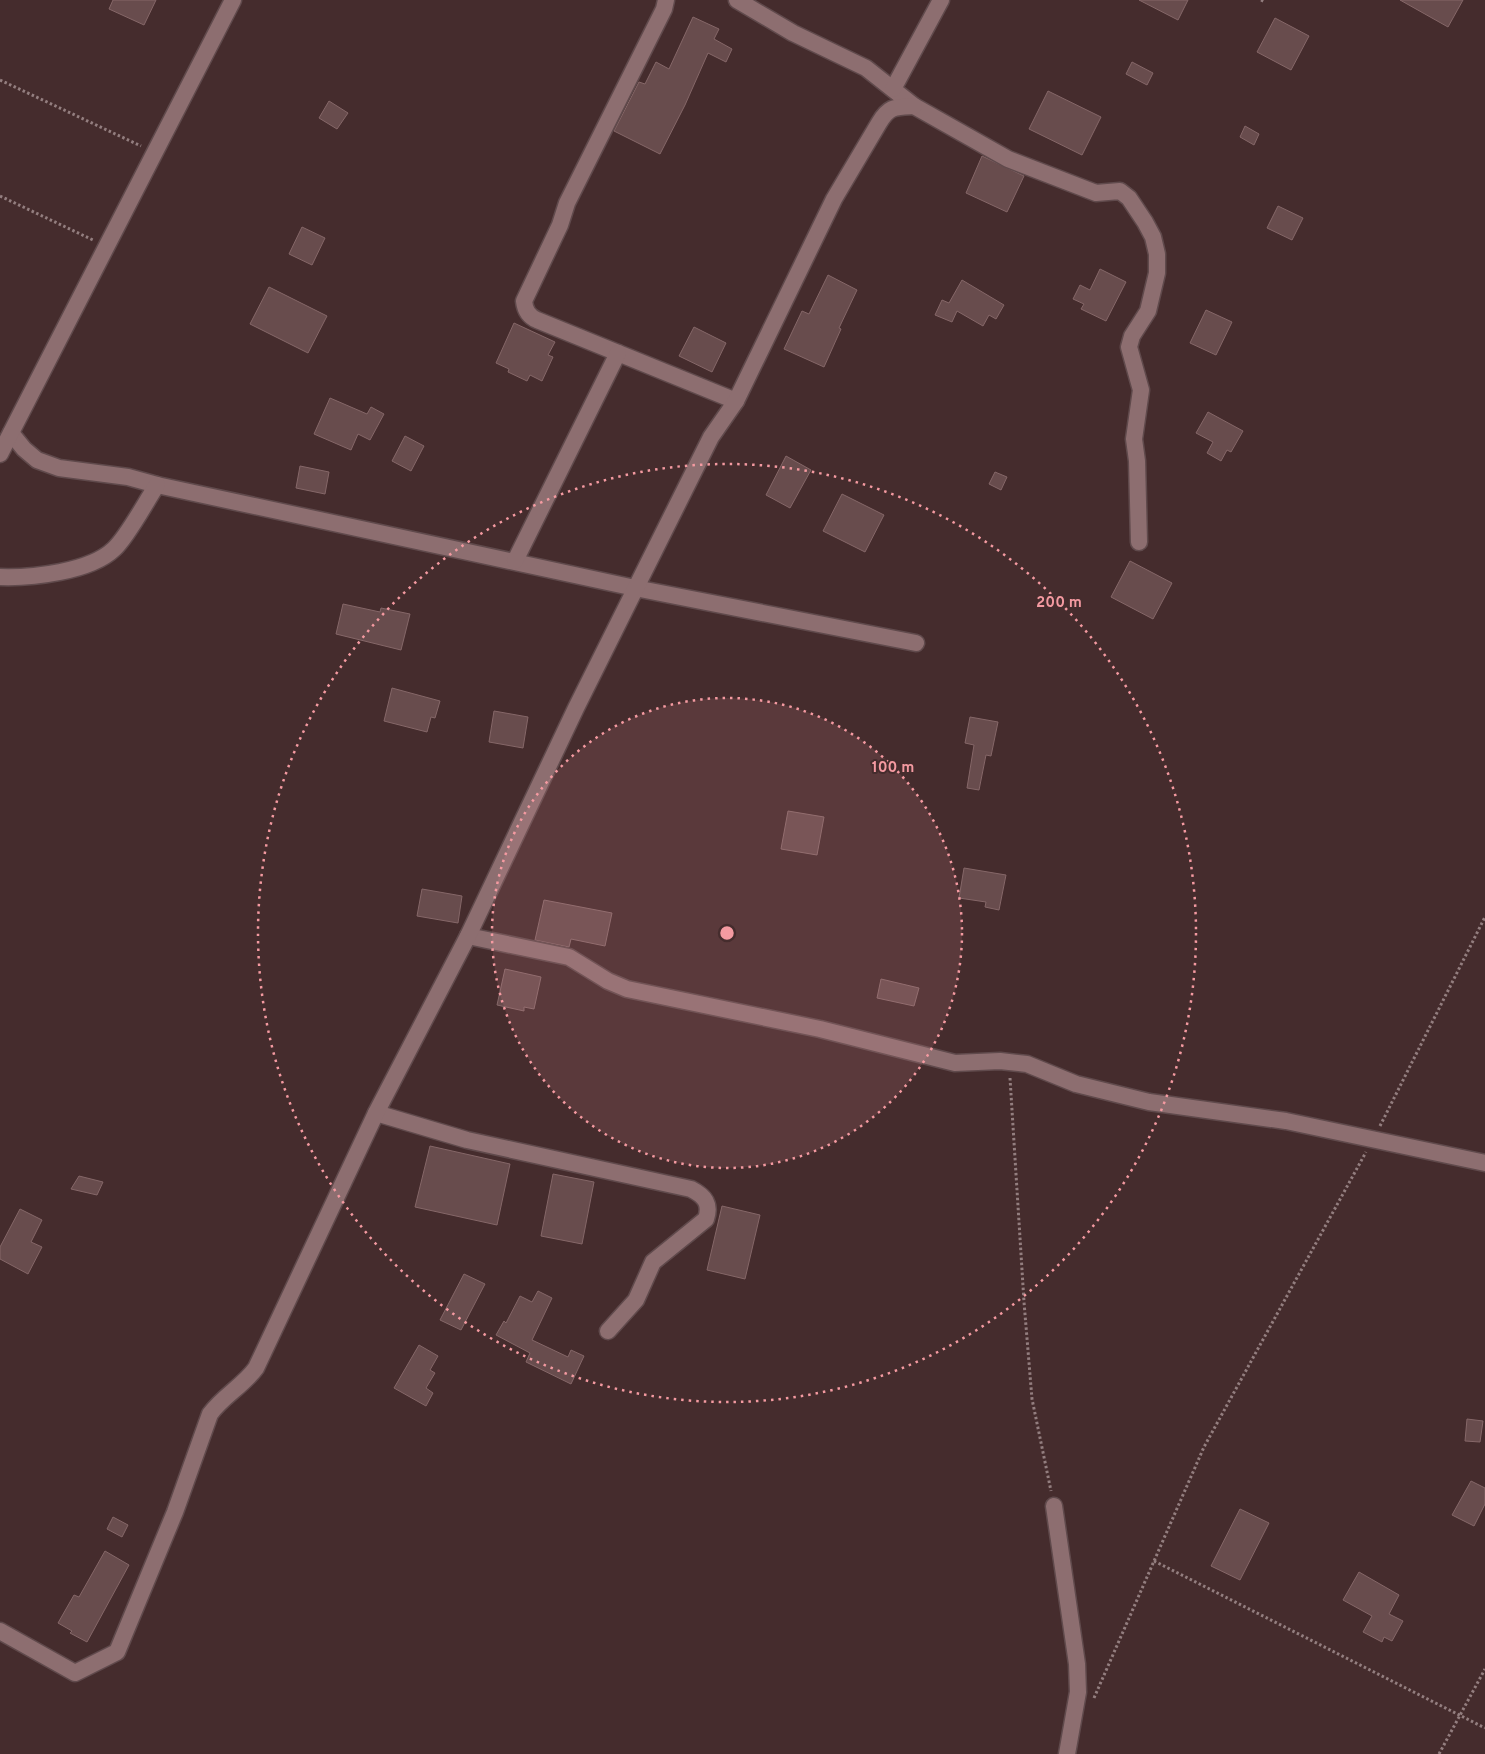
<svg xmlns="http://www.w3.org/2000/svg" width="1485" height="1754" viewBox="0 0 1485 1754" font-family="Overpass,sans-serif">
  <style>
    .building { fill: #684c4d; stroke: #856768 }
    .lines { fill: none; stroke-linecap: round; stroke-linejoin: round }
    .minor-casing { stroke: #604a4c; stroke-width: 19 }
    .path { stroke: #937e7f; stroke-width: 3; stroke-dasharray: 2.5 2.5; stroke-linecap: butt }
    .minor { stroke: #8d6e70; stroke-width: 16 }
    .ring { fill: none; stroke: #f49aa1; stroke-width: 2.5; stroke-dasharray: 2.5 5 }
    .centre { fill: #f49aa1; stroke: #452c2d; stroke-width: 2.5 }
    .ring-label { font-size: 15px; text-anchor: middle; font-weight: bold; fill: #f49aa1; stroke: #452c2d; stroke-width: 4; stroke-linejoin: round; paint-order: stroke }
  </style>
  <rect width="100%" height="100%" fill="#452c2d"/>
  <g class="building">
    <path d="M113,0H156L144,25L109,9Z"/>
    <path d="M1139,0H1188L1178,20Z"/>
    <path d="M1400,0H1463L1448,27Z"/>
    <path d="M693,17L719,29L714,39L732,49L726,62L708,53L685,105L660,154L614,131L639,82L645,84L656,62L669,69Z"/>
    <path d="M1275,18L1309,36L1291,70L1257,52Z"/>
    <path d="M1132,62L1153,73L1147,85L1126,74Z"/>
    <path d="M1048,91L1101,117L1082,155L1029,129Z"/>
    <path d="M329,101L348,113L337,129L319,118Z"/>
    <path d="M1245,126L1259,134L1254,145L1240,137Z"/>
    <path d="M982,156L1024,176L1007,212L966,193Z"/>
    <path d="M1278,206L1303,218L1292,240L1267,228Z"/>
    <path d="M302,227L325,238L312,265L289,254Z"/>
    <path d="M1100,269L1126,282L1106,321L1081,309L1084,304L1073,299L1080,285L1090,290Z"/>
    <path d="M828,275L857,290L839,328L841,329L824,367L784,349L802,311L809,314Z"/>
    <path d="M962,280L1004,305L996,319L989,315L983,326L957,311L952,322L935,315L942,300L949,303Z"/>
    <path d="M269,287L327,316L308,353L250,324Z"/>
    <path d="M1206,310L1232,322L1216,355L1190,343Z"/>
    <path d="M514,323L555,342L548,355L553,357L542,381L530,375L527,381L508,372L509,369L496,363Z"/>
    <path d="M694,327L726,343L712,372L679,356Z"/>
    <path d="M330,398L367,414L371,407L384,414L370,440L358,434L351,450L314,434Z"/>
    <path d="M1208,412L1243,431L1231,452L1227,450L1221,461L1207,453L1213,442L1196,433Z"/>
    <path d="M405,436L424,446L411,471L392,461Z"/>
    <path d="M786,456L811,470L790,508L766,495Z"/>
    <path d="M300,466L329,472L325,494L296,488Z"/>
    <path d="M995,472L1007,477L1001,490L989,484Z"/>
    <path d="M842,494L884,515L865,552L823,531Z"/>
    <path d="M1130,561L1172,583L1153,619L1111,597Z"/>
    <path d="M343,604L380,612L381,608L410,614L401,650L336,634Z"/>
    <path d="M392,688L440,701L435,718L431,717L427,732L384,721Z"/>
    <path d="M494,711L528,717L523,748L489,742Z"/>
    <path d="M970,717L998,722L991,756L986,755L979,790L967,788L974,745L965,743Z"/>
    <path d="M788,811L824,817L817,855L781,849Z"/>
    <path d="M964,868L1006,875L999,910L985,907L986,902L959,898Z"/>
    <path d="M422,889L462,896L458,923L417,916Z"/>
    <path d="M544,900L612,913L605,946L571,939L569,947L535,940Z"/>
    <path d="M505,969L541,977L534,1009L524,1007V1011L497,1005Z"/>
    <path d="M881,979L919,988L914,1006L877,998Z"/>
    <path d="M430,1146L510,1164L497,1225L415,1207Z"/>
    <path d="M553,1174L594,1182L582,1244L541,1236Z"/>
    <path d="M79,1176L103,1182L97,1195L71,1189Z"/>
    <path d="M722,1206L760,1215L745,1279L707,1270Z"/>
    <path d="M20,1209L42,1220L31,1242L42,1247L28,1274L0,1259V1247Z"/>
    <path d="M464,1274L485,1284L461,1330L440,1320Z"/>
    <path d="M538,1291L552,1298L532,1340L568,1357L571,1350L584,1356L571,1384L526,1362L530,1353L496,1335L504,1321L506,1323L520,1296L532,1302Z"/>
    <path d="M419,1345L438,1356L430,1370L435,1373L426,1388L433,1393L426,1406L394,1388Z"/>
    <path d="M1467,1419L1483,1421L1480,1442L1465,1441Z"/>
    <path d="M1471,1481L1485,1488V1504L1474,1526L1452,1515Z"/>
    <path d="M1240,1509L1269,1523L1240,1580L1211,1566Z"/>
    <path d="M113,1517L128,1525L122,1537L107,1529Z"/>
    <path d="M105,1551L129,1565L87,1642L70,1633L72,1631L58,1623L74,1595L79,1597Z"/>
    <path d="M1359,1572L1399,1595L1389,1614L1403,1621L1392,1641L1384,1637L1382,1642L1363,1632L1372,1616L1343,1600Z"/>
  </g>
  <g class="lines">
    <g class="minor-casing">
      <g id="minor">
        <path d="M666,0L664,9L567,203L560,225L524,301C525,310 528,316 537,320L736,401"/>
        <path d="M737,0L793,33L866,68L914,106L1008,159L1096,193L1120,191L1129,198L1145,222L1153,237L1157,254V273L1148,311L1132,336L1129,347L1141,390L1134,439L1137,461L1139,542"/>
        <path d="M893,89L941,0"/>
        <path d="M11,433L24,449L37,460L59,468L128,477L157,485L635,588L916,643"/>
        <path d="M0,454L233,0"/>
        <path d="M515,561L618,353"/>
        <path d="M0,577C32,578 90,572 114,549C128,536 145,503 157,485"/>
        <path d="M468,936L569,957L608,981L627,989L820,1029L955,1063L1000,1061L1027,1064L1076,1084L1149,1102L1286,1121L1485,1163"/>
        <path d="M376,1113L467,1140L691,1189C705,1196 711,1204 706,1219L653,1262L636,1300L608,1331"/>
        <path d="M1054,1506L1077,1664L1078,1692L1067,1754"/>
        <path d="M0,1631L75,1673L117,1652L175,1512L210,1414C223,1396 243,1386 256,1368L376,1113L468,936L576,708L711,437L736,401L834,199L879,123C889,106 895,107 914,106"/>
      </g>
    </g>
    <g class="path">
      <path d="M1261,0L1265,2"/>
      <path d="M0,80L141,146"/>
      <path d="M0,196L93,240"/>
      <path d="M1010,1078L1024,1302L1032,1399L1051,1491"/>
      <path d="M1380,1126L1485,917"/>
      <path d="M1154,1561L1485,1728"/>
      <path d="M1094,1698L1204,1447L1366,1152"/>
      <path d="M1439,1754L1485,1669"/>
    </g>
    <use href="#minor" class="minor"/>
  </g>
  <circle cx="727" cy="933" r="235" fill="#f49aa1" fill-opacity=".12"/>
  <g class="ring">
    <circle cx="727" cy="933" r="235"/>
    <circle cx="727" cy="933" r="469"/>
  </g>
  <circle cx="727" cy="933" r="8" class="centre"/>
  <g class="ring-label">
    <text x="1059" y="607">200 m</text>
    <text x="893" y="772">100 m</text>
  </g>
</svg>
